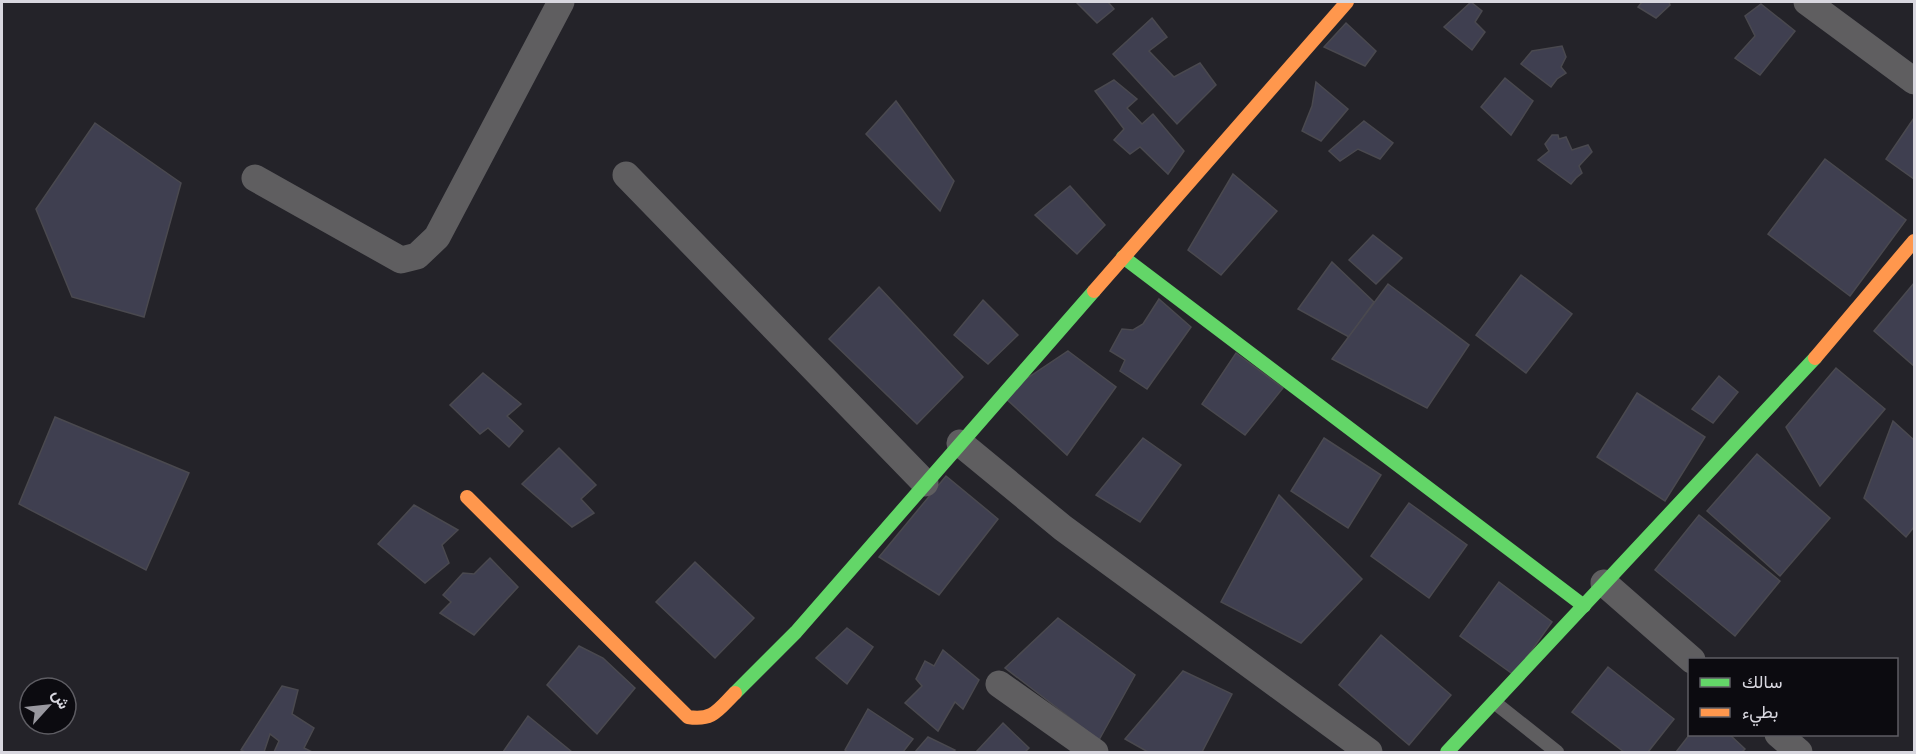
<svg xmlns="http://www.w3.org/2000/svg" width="1916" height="754" viewBox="0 0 1916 754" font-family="Jost,Vazirmatn,sans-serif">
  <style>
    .building { fill: #3f3f50; stroke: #4a494f; stroke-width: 1.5 }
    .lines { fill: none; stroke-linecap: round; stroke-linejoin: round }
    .lane { stroke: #5f5e60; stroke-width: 14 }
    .street { stroke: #5f5e60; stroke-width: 27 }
    .fast { stroke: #63d668; stroke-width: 14 }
    .slow { stroke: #ff974d; stroke-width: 14 }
  </style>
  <rect width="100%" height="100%" fill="#242329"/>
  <g class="building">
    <path d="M1076,2H1108L1114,9L1097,23Z"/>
    <path d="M1471,2L1482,11L1475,22L1485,32L1472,50L1444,27Z"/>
    <path d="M1642,2H1669L1670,5L1656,18L1638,7Z"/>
    <path d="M1761,4L1795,31L1760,75L1735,58L1755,36L1745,16Z"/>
    <path d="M1152,18L1167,37L1149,51L1174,77L1200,63L1216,85L1177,124L1113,54Z"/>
    <path d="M1346,23L1376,51L1365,66L1324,47Z"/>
    <path d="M1562,46L1566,57L1561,67L1566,73L1557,79L1551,87L1521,64L1532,51Z"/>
    <path d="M1505,78L1533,101L1511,135L1481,107Z"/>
    <path d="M1114,80L1137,99L1127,108L1142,124L1153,114L1184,151L1168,174L1140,147L1130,154L1114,140L1124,129L1095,91Z"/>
    <path d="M1316,82L1348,109L1321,141L1302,131L1312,106Z"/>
    <path d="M896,101L954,181L940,211L866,134Z"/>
    <path d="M1914,118V179L1886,159Z"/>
    <path d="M1364,121L1393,143L1380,159L1358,149L1340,161L1329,151Z"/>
    <path d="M95,123L181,183L144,317L72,297L36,209Z"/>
    <path d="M1552,135H1558L1559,139L1566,137L1572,150L1588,145L1592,152L1579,166L1582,173L1576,178L1571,184L1538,160L1549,151L1545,144Z"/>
    <path d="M1825,159L1906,220L1850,296L1768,234Z"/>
    <path d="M1233,174L1277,211L1221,275L1188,250Z"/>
    <path d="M1070,186L1105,225L1077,254L1035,215Z"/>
    <path d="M1373,235L1402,258L1376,284L1349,260Z"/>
    <path d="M1332,262L1374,302L1349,337L1298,309Z"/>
    <path d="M1521,275L1572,314L1526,373L1476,335Z"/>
    <path d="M1914,283V366L1874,331Z"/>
    <path d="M1388,284L1469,345L1427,408L1332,359Z"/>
    <path d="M879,287L963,377L917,424L829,339Z"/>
    <path d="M1159,299L1191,327L1147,389L1120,371L1125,360L1110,351L1122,329L1133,330L1143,324Z"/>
    <path d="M983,300L1018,335L988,364L954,335Z"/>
    <path d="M1068,351L1116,387L1067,455L1002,395Z"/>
    <path d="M1236,353L1283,388L1245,435L1202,404Z"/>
    <path d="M1836,368L1885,409L1820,486L1786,427Z"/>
    <path d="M483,373L521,404L507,416L523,431L509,447L488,428L480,434L450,405Z"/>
    <path d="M1719,376L1738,392L1713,423L1692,409Z"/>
    <path d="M1637,393L1705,437L1665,501L1597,457Z"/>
    <path d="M55,417L189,473L146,570L19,504Z"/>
    <path d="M1893,421L1914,440V527L1906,537L1864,498Z"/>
    <path d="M1143,438L1181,465L1140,522L1096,495Z"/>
    <path d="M1324,438L1381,475L1348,528L1291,491Z"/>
    <path d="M559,448L596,485L581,499L594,513L572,527L522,484Z"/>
    <path d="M1757,454L1830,518L1780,576L1707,511Z"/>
    <path d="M946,476L998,519L939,595L879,557Z"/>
    <path d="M1279,495L1362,579L1301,643L1221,602Z"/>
    <path d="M1409,503L1467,545L1429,598L1371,556Z"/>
    <path d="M414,505L458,530L442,545L449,563L425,583L378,544Z"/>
    <path d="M1699,515L1780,581L1735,636L1655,570Z"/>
    <path d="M490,558L518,587L474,635L440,613L451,602L443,595L463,573L474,574Z"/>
    <path d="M695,562L754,618L715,658L656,602Z"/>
    <path d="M1499,582L1552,622L1514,675L1460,636Z"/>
    <path d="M1058,618L1135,675L1099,740L1005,668Z"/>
    <path d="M847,628L873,647L847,684L816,658Z"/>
    <path d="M1381,635L1451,695L1409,745L1339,685Z"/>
    <path d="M579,646L603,658L635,688L597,734L547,685Z"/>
    <path d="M943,650L979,680L963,709L955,702L938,731L905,703L922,686L916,679L925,661L934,666Z"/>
    <path d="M1608,667L1674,719L1648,752H1624L1572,712Z"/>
    <path d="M1183,671L1232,694L1202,752H1148L1125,739Z"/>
    <path d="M282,686L298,690L292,714L314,728L304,748L312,752H274L279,741L270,734L264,752H245L241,750Z"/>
    <path d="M868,709L913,739L903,752H848L845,750Z"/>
    <path d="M528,716L572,752H503Z"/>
    <path d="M1003,723L1029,748L1025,752H976Z"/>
    <path d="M1690,734H1729L1745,749L1742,752H1676Z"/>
    <path d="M928,737L955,750L952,752H915Z"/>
  </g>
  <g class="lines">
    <path class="lane" d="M1494,702L1557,752"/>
    <g class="street">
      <path d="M1807,2L1914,81"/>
      <path d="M626,175L925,483"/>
      <path d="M255,178L401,260L417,256L437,237L561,2"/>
      <path d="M960,443L1063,528L1369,752"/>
      <path d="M1604,583L1692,660"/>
      <path d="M999,684L1095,752"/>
      <path d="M1778,734L1799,752"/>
    </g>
    <g class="fast">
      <path d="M1123,257L1584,606"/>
      <path d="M735,693L796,632L1094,291"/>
      <path d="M1447,752L1815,358"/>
    </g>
    <g class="slow">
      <path d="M1094,291L1347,2"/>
      <path d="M1815,358L1914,241"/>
      <path d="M467,497L688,717C713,721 718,710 735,693"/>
    </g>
  </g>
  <rect width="1916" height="754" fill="none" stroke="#d8d7df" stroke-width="6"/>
  <rect x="1688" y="658" width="210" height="78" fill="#0c0b10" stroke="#5e5d63" stroke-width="1.5"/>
  <rect x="1700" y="678" width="30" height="9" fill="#63d668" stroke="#5e5d63" stroke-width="1.5"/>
  <text x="1742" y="688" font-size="18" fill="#d8d7df">سالك</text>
  <rect x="1700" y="708" width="30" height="9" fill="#ff974d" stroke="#5e5d63" stroke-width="1.5"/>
  <text x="1742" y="718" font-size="18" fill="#d8d7df">بطيء</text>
  <g transform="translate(48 706) rotate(63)"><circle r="28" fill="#0c0b10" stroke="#5e5d63" stroke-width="1.5"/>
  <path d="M0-4.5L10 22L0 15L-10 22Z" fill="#99989f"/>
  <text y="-9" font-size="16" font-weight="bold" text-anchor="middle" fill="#d8d7df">ش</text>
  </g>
</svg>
